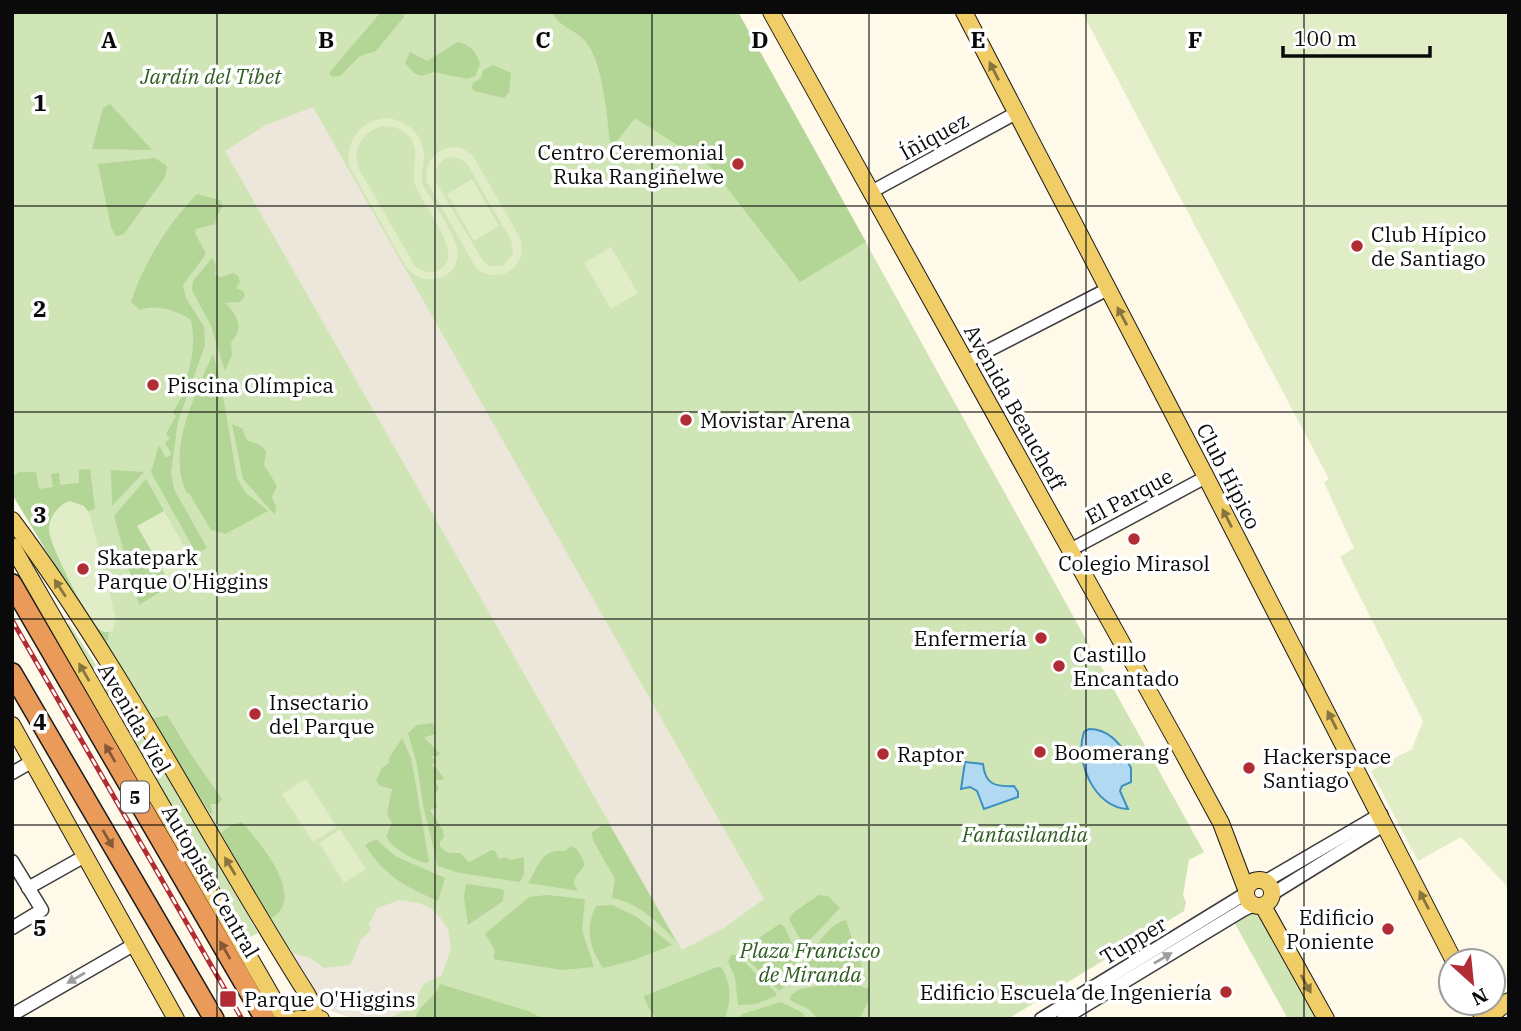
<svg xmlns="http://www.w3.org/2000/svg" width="1521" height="1031" viewBox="0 0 1521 1031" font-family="'IBM Plex Serif',serif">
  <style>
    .green { fill: #cfe5b6 }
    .forest { fill: #b3d596 }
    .pitch { fill: #e0edc7; fill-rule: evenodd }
    .plaza { fill: #ece7da }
    .water { fill: #b1daf2; stroke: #3d8fc4; stroke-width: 2 }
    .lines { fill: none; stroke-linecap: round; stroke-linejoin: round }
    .minor-casing { stroke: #3d3d3d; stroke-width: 15 }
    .major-casing { stroke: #1b1b1b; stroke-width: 18 }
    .highway-casing { stroke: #1b1b1b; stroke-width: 22 }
    .minor { stroke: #fff; stroke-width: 12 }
    .major { stroke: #f0cd67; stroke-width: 16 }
    .highway { stroke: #eb9b59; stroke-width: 19 }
    .rail-casing { stroke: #b12c33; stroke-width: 5 }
    .rail { stroke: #fff; stroke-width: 2.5; stroke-dasharray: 8; stroke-linecap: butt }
    .oneway { fill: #88753d }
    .oneway2 { fill: #865a35 }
    .oneway3 { fill: #9d9d9d }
    .grid { fill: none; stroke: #0a0a0a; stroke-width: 2; stroke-opacity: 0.55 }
    .poi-dot { fill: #b12c33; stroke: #fff; stroke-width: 2.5 }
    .labels { text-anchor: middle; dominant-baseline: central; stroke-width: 7; stroke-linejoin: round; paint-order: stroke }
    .shield { fill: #fff; stroke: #545454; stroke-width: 2 }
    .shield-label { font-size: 19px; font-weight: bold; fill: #0a0a0a }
    .park-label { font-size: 21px; font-style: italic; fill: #2d5d20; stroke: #fff }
    .street-label { font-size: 21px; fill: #0a0a0a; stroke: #fff }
    .poi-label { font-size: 21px; fill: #0a0a0a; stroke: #fff; text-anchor: start }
    .grid-label { font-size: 23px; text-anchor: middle; font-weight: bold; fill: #0a0a0a; stroke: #fff; stroke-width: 7; stroke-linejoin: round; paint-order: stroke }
  </style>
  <rect width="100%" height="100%" fill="#fef9e9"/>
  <g class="green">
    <path d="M12,12H738L1204,852L1189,860L1183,895L1186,902L1184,911L1008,1019H355L323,1008L289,954L292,952L280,937L207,809L102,643L12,494Z"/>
    <path d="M69,623L159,763L258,933L247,939L68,626Z"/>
    <path d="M1253,911L1259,913L1322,1019H1288L1234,922Z"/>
  </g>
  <g class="forest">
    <path d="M381,12H404V17L376,51L360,56L340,76L332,77L329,73Z"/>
    <path d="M552,12H738L866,242L800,282L710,166L635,118L611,149C607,121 604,62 585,41C575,29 560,28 552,12Z"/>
    <path d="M458,42C471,45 476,52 480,64L475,76L467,79L434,72L421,76L414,73L405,63L410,52L427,61Z"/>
    <path d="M493,65L511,73L509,92L504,98L474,91L472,88L473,83L481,78L483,70Z"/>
    <path d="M110,104L152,150L92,149L103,108Z"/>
    <path d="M155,158L167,166L165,177L124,234L116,236L111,227L98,164Z"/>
    <path d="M197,194L220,200L223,206L217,216L215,224L196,229L195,233L206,254L183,285L186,298L204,327L205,345L178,421L171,472L174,489L207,548L196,553L151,472L159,445L166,458L172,454L165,443L170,438L166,434L176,416L173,413L182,396L178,395C192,371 196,346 191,320C176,310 157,304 140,310L131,302C144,262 168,224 197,194Z"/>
    <path d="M212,258L216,265L215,275L221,277L233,273L238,276L240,282L236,288L243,291L245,296L240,302L225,303C237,314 245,328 231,342L232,355L225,371L211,326L192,290L193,281Z"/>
    <path d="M213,353L221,385L237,478L245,492L268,511L225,534L211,530L189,493H187C165,450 197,393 213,353Z"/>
    <path d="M232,424L243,429C248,450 254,436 266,451L264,465L277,486L272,497L276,507L275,515L243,479Z"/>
    <path d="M90,469L95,509L88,511L84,506L59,559C68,576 91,630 109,632L108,640L102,643L12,494V477L19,472H36L39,489L53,487L51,474L59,473L60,485L79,483V470Z"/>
    <path d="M111,470L144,472L112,506Z"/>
    <path d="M146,479L164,511L138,526L171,585L139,605L114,516Z"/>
    <path d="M167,715L192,756L222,799L218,804H210L213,813H210L150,719Z"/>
    <path d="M433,723L436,734L425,737V739L440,753L438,756H431L436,761L431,766L436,768L444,778L442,780H435L439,788L434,795L437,807L430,810L443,830L444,837L440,842V847L448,853H460L469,862L492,850L495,851L499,859L505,857L510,860L524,857V874L520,882L460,873L438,866L423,805L417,764L408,733L417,725Z"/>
    <path d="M402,738L411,758L429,861L426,863C411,859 395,850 386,837L392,823L387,814L392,789L380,786L376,781L382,768L389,763V758Z"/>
    <path d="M242,822C259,842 309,899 270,919L221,833L231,825Z"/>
    <path d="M601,826H610L677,943C660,923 639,903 612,898L615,879L593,840L592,832Z"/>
    <path d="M376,839L395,856L445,878L438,901C404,886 386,877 365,845Z"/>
    <path d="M571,846L577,849L585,864C580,875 567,879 579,891L528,883C538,866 542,848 565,851Z"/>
    <path d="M466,884L501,889L504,891L503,901L468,925L464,898Z"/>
    <path d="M547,895L585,899L582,930L594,967L562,970L493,959L495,950L485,934L529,897Z"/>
    <path d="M819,895L828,896L840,908L804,946L789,919L794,912Z"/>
    <path d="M612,905L637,917L672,945L634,960L603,968C589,948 585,928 596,906Z"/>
    <path d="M846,920L866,979L848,976H830L797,984L798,977C810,959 824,925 846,920Z"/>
    <path d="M780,924L784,926L797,953C796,966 790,984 779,991L739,951Z"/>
    <path d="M731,955H737L776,993V996L756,1004L738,1005L735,977L728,962Z"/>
    <path d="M717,967H721C732,984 731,1001 725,1019H656L646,1003L644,996Z"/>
    <path d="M838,983L853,984L870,989L868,1002L859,1019H817L810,1010L790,1000L791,995L800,989Z"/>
    <path d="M440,984L528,1011L544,1019H415C420,1003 435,999 440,984Z"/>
    <path d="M781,1002L803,1013L806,1019H736L743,1014Z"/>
  </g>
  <g class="pitch">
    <path d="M1082,12H1509V891L1505,884L1461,837L1418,861L1371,771L1412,749L1423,721L1340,557L1354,548L1324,482L1329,479Z"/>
    <path d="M388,118C408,121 424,135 424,157C424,167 420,174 423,185C432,202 454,231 457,248C463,279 423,290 406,267L349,166C345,139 362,119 388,118ZM382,126C394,126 404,129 411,139C421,155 409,171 416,187C423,206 470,260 436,271C428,274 422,271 415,266L359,169C352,149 362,132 382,126Z"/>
    <path d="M454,147L461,148L473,156L519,236C531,265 500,287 476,268L427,182C424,163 434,149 454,147ZM449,157L458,158L466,162L511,240L513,255L502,266H490L483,261L437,184C433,172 437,162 449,157Z"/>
    <path d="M472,179L499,226L474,241L447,194Z"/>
    <path d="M611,247L638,293L611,309L584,263Z"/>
    <path d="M70,501L84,506L90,515L116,619L113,630L109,632C104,632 104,633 99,629C87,617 50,547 49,530C48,518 59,504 70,501Z"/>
    <path d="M164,511L195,565L168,580L137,526Z"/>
    <path d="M306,779L337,827L313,842L282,794Z"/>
    <path d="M340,829L366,869L344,883L319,843Z"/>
  </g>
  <g class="plaza">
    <path d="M313,107L764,899L724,928L682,950L225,151L266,125Z"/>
    <path d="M400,900L419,903L430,908L439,916L448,929L451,948L442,975L424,984L411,1006L389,1019H355L323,1008L289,954L292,953L310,958L324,968L348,965L352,962L361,939L371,930L369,924L377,908Z"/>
  </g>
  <g class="water">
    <path d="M1089,729C1109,729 1119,743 1129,758L1126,759L1131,768V782L1122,786L1120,791L1128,809C1094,808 1074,760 1084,732Z"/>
    <path d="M965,762L983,764C985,785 996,787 1014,786L1018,792V797L984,809L977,791L970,787L961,789Z"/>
  </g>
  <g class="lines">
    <g class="minor-casing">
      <g id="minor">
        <path d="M871,192L1016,113"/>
        <path d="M966,362L1108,289"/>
        <path d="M1070,550L1206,477"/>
        <path d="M12,773L33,761"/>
        <path d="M12,861L42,910L12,928"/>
        <path d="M1266,881L1381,814"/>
        <path d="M28,888L85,856"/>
        <path d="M1272,894L1385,824"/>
        <path d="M12,1015L135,944"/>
        <path d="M1041,1019L1245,894"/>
        <path d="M1063,1019L1243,910L1254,905"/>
      </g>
    </g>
    <g class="major-casing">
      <g id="major">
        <path d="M771,12L1182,751L1221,823L1246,889"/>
        <path d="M964,12L1206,477L1454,961"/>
        <path d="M12,520C124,670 207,837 307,994L313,1005L315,1019"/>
        <path d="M12,546L285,1019"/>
        <path d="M12,725L176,1019"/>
        <circle cx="1259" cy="893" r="13"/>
        <path d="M1263,906L1326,1019"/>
        <path d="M1476,1003L1484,1019"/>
        <path d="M297,1019H321"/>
        <path d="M1486,1019L1509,1001"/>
      </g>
    </g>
    <g class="highway-casing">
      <g id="highway">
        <path d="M12,584L265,1019"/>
        <path d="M12,673L214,1019"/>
      </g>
    </g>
    <use href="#minor" class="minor"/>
    <use href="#major" class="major"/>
    <use href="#highway" class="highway"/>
    <g class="rail-casing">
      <path id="rail" d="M12,620L242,1019"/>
    </g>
    <use href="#rail" class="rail"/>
  </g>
  <defs><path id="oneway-solid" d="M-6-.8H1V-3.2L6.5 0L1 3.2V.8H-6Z" transform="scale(1.75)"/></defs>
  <g class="oneway">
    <use href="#oneway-solid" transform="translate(994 71) rotate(-117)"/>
    <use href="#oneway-solid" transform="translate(1122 316) rotate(-118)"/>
    <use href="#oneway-solid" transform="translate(1227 518) rotate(-117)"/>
    <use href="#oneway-solid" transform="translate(60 588) rotate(-123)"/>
    <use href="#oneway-solid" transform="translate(84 672) rotate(-120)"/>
    <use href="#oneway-solid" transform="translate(1332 720) rotate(-117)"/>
    <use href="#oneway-solid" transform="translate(230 866) rotate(-121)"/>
    <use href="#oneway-solid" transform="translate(1424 900) rotate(-117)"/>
    <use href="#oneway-solid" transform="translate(1306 984) rotate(61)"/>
  </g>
  <g class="oneway2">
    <use href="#oneway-solid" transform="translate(110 753) rotate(-120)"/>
    <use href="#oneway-solid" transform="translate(108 839) rotate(60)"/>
    <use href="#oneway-solid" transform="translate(225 950) rotate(-120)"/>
  </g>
  <g class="oneway3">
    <use href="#oneway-solid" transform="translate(1163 958) rotate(-31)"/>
    <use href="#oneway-solid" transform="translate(76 978) rotate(150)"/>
  </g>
  <path class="grid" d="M217,12V1019M435,12V1019M652,12V1019M869,12V1019M1086,12V1019M1304,12V1019M12,206H1509M12,412H1509M12,619H1509M12,825H1509"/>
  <g class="poi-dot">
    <circle cx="738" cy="164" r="7"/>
    <circle cx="1357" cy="246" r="7"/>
    <circle cx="153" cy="385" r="7"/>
    <circle cx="686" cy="420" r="7"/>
    <circle cx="1134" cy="539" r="7"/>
    <circle cx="83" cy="569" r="7"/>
    <circle cx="1041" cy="638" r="7"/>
    <circle cx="1059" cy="666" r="7"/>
    <circle cx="255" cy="714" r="7"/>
    <circle cx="1040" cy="752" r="7"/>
    <circle cx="883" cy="754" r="7"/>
    <circle cx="1249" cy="768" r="7"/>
    <circle cx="1388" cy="929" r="7"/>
    <circle cx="1226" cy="992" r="7"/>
    <rect x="219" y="990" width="18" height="18" rx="3.5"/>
  </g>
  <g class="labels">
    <rect class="shield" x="121" y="781.5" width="28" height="31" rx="5"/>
    <g class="shield-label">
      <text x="135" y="797">5</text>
    </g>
    <g class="park-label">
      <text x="211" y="76">Jardín del Tíbet</text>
      <text x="1025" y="834">Fantasilandia</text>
      <text x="810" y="950">Plaza Francisco<tspan x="810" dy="24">de Miranda</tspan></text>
    </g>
    <g class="street-label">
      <text transform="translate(934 136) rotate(-29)">Íñiquez</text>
      <text transform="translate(1015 407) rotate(61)">Avenida Beaucheff</text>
      <text transform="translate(1229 476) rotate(63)">Club Hípico</text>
      <text transform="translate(1129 496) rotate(-28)">El Parque</text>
      <text transform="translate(135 718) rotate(60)">Avenida Viel</text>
      <text transform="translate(211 881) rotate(60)">Autopista Central</text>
      <text transform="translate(1133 940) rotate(-31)">Tupper</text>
    </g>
    <g class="poi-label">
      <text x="724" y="152" text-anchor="end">Centro Ceremonial<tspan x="724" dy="24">Ruka Rangiñelwe</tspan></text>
      <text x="1371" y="234">Club Hípico<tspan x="1371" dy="24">de Santiago</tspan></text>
      <text x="167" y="385">Piscina Olímpica</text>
      <text x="700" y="420">Movistar Arena</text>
      <text x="97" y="557">Skatepark<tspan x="97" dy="24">Parque O'Higgins</tspan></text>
      <text x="1134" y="563" text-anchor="middle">Colegio Mirasol</text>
      <text x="1027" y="638" text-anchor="end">Enfermería</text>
      <text x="1073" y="654">Castillo<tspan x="1073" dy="24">Encantado</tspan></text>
      <text x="269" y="702">Insectario<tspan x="269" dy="24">del Parque</tspan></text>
      <text x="1054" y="752">Boomerang</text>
      <text x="897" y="754">Raptor</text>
      <text x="1263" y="756">Hackerspace<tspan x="1263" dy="24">Santiago</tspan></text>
      <text x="1374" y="917" text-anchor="end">Edificio<tspan x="1374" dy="24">Poniente</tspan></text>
      <text x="1212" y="992" text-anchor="end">Edificio Escuela de Ingeniería</text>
      <text x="244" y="999">Parque O'Higgins</text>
    </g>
  </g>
  <g class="grid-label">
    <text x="109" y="48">A</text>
    <text x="326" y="48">B</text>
    <text x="543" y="48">C</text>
    <text x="760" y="48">D</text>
    <text x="978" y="48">E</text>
    <text x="1195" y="48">F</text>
    <text x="40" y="111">1</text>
    <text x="40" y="317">2</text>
    <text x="40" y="523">3</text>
    <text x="40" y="730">4</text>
    <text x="40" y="936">5</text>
  </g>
  <rect width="1521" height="1031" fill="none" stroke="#0a0a0a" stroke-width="28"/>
  <g transform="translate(1472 982) rotate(153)"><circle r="33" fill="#ffffff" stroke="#9d9d9d" stroke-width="2"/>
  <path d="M0-5L12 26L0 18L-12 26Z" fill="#b12c33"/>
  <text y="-10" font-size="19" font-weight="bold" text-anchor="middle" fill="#0a0a0a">N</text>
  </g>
  <path d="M1283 46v10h147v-10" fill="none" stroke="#0a0a0a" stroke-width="3.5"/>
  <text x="1294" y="46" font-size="21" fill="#0a0a0a" stroke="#ffffff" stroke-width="5" paint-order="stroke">100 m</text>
</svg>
